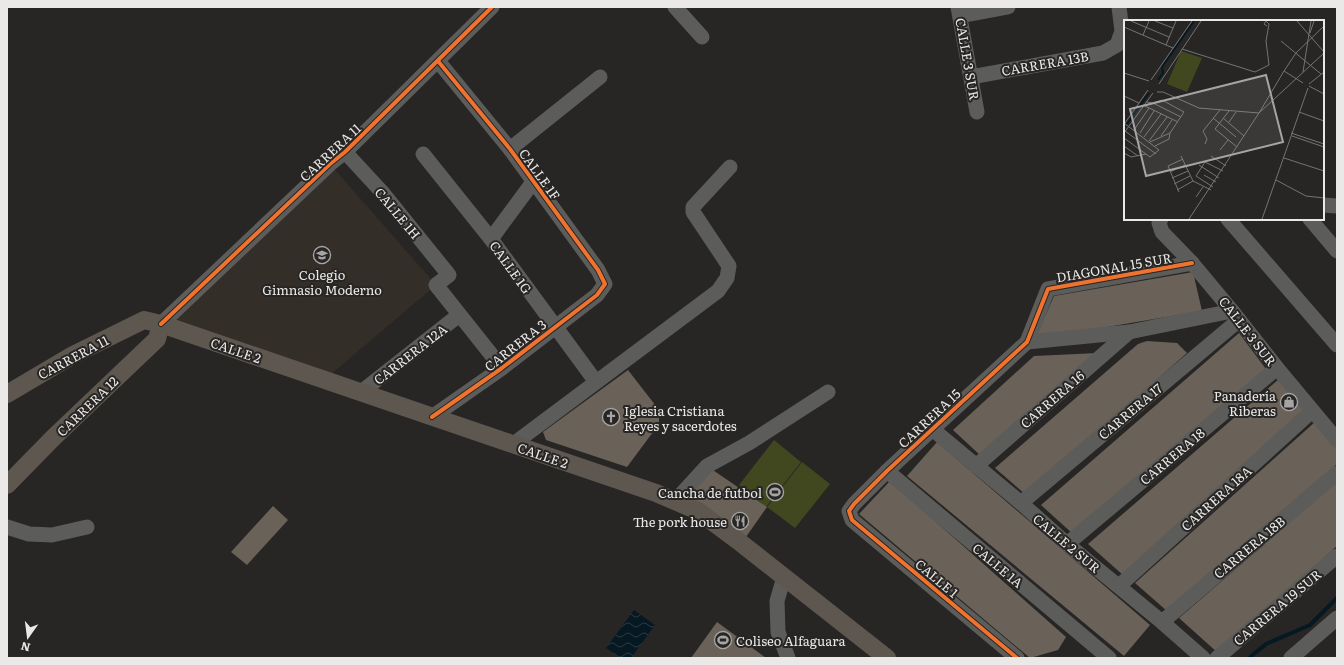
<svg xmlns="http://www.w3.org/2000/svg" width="1344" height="665" viewBox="0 0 1344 665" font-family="Literata,serif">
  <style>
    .built { fill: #342e28 }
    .green { fill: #41481f }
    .water { fill: url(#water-waves) }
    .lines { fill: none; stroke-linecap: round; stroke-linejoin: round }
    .stream { stroke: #061922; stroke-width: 4 }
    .building { fill: #6a6258 }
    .minor { stroke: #5c5c5b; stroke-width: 15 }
    .major { stroke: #5e574f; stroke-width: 18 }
    .cycleway-casing { stroke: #282624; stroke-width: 6 }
    .cycleway { stroke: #ef722f; stroke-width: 4 }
    .labels { text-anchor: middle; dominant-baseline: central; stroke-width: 4; stroke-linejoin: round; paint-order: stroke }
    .street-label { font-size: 13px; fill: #eae9e7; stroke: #282624 }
    .poi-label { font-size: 13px; fill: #eae9e7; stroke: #282624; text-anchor: end }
    .inset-river { fill: none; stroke: #061922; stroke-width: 2 }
    .inset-road { fill: none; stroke: #757473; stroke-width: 1 }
    .view { fill: #a6a5a3; fill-opacity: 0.15; stroke: #a6a5a3; stroke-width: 2 }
    .inset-edge { fill: none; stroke: #eae9e7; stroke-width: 2 }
  </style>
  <defs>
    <pattern id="water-waves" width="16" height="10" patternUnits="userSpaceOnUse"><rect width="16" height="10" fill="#061922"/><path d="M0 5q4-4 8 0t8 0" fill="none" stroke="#2a3a42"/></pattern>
  </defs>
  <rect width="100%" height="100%" fill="#272625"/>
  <path class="built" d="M330,164L436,285L324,380L161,324Z"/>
  <g class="green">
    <path d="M774,440L801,462L766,507L739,485Z"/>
    <path d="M802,462L830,484L795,528L767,507Z"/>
  </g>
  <path class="water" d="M634,610L655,625L631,658H620L606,648Z"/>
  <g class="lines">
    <path class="stream" d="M1249,658L1266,644L1310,625L1337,598"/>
  </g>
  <g class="building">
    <path d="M1193,272L1202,311L1035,339L1054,296Z"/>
    <path d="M1239,333L1266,369L1073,534L1041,505Z"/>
    <path d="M1147,341L1177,343L1187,353L1026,495L995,468L1138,344Z"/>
    <path d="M1098,353L981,456L953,430L1034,356Z"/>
    <path d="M628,370L659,410V424L627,467L546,440L543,432Z"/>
    <path d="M1279,379L1305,411L1123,575L1088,544Z"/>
    <path d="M1315,422L1337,446V464L1167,611L1135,583Z"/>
    <path d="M937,442L1150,625L1124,656L907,476Z"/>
    <path d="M707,466L767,507L741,544L675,501Z"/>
    <path d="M1337,480V546L1218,653L1179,618L1265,544Z"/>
    <path d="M890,481L1066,637L1058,650L1030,658L859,514Z"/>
    <path d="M273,506L288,520L247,565L231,552Z"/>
    <path d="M717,622L766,658H691Z"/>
  </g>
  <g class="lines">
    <g class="minor">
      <path d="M675,7L702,37"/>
      <path d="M958,7L977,112"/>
      <path d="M960,16L1008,7"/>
      <path d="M971,77L1103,53L1117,45L1122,31L1119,7"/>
      <path d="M510,149L600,77"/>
      <path d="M345,152L382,192L449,275L436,285L502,368"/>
      <path d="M423,154L491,239L596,382"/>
      <path d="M1323,205L1337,206"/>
      <path d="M1161,219L1159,223L1162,232L1192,263L1232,311L1277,368L1337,440"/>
      <path d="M1228,219L1337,345"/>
      <path d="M1310,219L1337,251"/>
      <path d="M491,239L533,182"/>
      <path d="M161,324L330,164L345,152L492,7"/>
      <path d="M1027,342L1129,332L1232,311"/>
      <path d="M360,393L459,315"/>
      <path d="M432,417L502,368L597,295L605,284L598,270L510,149L438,61"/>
      <path d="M931,428L1021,503L1067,544L1162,622L1203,658"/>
      <path d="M512,445L718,291L727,278L729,266L693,212V207L730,167"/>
      <path d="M976,466L1129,332"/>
      <path d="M887,471L1109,658"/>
      <path d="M675,501L707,466L749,443L828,392"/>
      <path d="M1021,503L1239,320"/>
      <path d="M7,527L29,534L52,535L87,527"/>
      <path d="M1067,544L1277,368"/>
      <path d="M784,577L777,601L778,632L788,658"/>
      <path d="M1119,586L1312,411"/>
      <path d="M1162,622L1337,473"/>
      <path d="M1017,658L852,520L849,511L854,504L887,471L1027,342L1048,289L1192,263"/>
      <path d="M1217,658L1337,556"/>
      <path d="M1291,658L1337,618"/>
    </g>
    <g class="major">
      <path d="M7,394L73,355L144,320L161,324L656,493L698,511L737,540L887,658"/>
      <path d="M7,485L53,438L157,339L161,324"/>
    </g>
    <g class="cycleway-casing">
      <g id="cycleway">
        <path d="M161,324L330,164L345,152L492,7"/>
        <path d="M432,417L502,368L597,295L605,284L598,270L510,149L438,61"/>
        <path d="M1017,658L852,520L849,511L854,504L887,471L1027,342L1048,289L1192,263"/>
      </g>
    </g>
    <use href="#cycleway" class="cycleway"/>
  </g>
  <defs>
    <g id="school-ring" transform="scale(0.9)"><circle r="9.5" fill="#282624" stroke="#a6a5a3" stroke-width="1.5"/><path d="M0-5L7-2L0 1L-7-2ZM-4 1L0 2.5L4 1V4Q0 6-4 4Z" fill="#a6a5a3"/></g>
    <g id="shop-ring" transform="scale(0.9)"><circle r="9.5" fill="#282624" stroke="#a6a5a3" stroke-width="1.5"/><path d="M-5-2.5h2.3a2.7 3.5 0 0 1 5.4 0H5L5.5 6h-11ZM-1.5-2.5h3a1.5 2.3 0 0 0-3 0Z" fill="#a6a5a3"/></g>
    <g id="church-ring" transform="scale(0.9)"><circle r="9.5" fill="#282624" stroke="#a6a5a3" stroke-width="1.5"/><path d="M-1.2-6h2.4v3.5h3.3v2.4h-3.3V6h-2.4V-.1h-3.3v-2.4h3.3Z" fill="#a6a5a3"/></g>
    <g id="stadium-ring" transform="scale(0.9)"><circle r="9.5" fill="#282624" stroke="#a6a5a3" stroke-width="1.5"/><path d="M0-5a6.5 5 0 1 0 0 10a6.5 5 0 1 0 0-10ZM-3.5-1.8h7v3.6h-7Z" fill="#a6a5a3"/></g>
    <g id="restaurant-ring" transform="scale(0.9)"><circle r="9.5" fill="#282624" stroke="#a6a5a3" stroke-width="1.5"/><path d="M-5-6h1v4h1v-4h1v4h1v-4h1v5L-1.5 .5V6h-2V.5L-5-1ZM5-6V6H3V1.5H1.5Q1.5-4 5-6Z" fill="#a6a5a3"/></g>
  </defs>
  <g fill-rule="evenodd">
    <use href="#school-ring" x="322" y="255"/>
    <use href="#shop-ring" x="1289" y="402"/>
    <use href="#church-ring" x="611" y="417"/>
    <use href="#stadium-ring" x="775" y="492"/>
    <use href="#restaurant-ring" x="740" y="521"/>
    <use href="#stadium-ring" x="723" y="640"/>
  </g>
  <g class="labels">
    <g class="street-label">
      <text transform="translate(968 59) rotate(80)">CALLE 3 SUR</text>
      <text transform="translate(1045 63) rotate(-10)">CARRERA 13B</text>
      <text transform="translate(330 152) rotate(-43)">CARRERA 11</text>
      <text transform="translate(540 174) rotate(54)">CALLE 1F</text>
      <text transform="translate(398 213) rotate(50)">CALLE 1H</text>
      <text transform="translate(511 267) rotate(54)">CALLE 1G</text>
      <text transform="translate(1114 267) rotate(-10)">DIAGONAL 15 SUR</text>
      <text transform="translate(1248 331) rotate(52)">CALLE 3 SUR</text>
      <text transform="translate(515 345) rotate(-38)">CARRERA 3</text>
      <text transform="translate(236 350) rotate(19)">CALLE 2</text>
      <text transform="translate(410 354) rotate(-38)">CARRERA 12A</text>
      <text transform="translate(73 357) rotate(-28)">CARRERA 11</text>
      <text transform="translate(1052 399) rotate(-41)">CARRERA 16</text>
      <text transform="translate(87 406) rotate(-44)">CARRERA 12</text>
      <text transform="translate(1130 411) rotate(-40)">CARRERA 17</text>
      <text transform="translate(929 418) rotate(-43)">CARRERA 15</text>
      <text transform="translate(543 455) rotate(19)">CALLE 2</text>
      <text transform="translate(1172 456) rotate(-40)">CARRERA 18</text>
      <text transform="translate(1216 498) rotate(-42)">CARRERA 18A</text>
      <text transform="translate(1067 543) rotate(40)">CALLE 2 SUR</text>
      <text transform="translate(1249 547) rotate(-40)">CARRERA 18B</text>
      <text transform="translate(998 565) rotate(40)">CALLE 1A</text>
      <text transform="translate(937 578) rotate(40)">CALLE 1</text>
      <text transform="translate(1277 607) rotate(-40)">CARRERA 19 SUR</text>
    </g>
    <g class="poi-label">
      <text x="322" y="274" text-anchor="middle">Colegio<tspan x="322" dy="15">Gimnasio Moderno</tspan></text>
      <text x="1276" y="395">Panadería<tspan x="1276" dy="15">Riberas</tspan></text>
      <text x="624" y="410" text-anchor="start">Iglesia Cristiana<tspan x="624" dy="15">Reyes y sacerdotes</tspan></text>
      <text x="762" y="492">Cancha de futbol</text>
      <text x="727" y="521">The pork house</text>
      <text x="736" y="640" text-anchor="start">Coliseo Alfaguara</text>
    </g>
  </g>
  <g transform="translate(1124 20)">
    <rect width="200" height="200" fill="#272625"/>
    <path d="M57,31L78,38L63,72L43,64Z" fill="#41481f"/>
    <path class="inset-river" d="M34,60L39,53L38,47L70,1M3,104L25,73"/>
    <path class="inset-road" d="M7,1L45,17M31,1L49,8M173,1L200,32M0,7L49,28M186,13L190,1M19,15L25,1M157,21L197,54M42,25L52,1M58,29L131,52L145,45L142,21L145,4L142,1L140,4L143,6M160,51L172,33L200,6M179,52L187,1M0,53L25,61M27,60L68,1M35,64L77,1M185,64L200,52M185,66L200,74M33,72H39L75,88L135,93M0,76L15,83M22,82L29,83L38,80L60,92L46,113L45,119L31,126M29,83L57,97M19,85L54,102M105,91L91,109L113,127M175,92L200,101M135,93L200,33M135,93L160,51L179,63M89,98L112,117M99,98L120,116M105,102L112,92M1,103L24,70M10,110L25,88M1,111L32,134M0,113L29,73M16,113L30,91M167,113L200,124M37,116L48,100M168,116L200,127M20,117L37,94M0,118L26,137L35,130L0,103M25,121L43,97M26,122L46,113M81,124L83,119L79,111L96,90M0,126L14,136M96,130L104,120M0,133L7,137L22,134M57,136L69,161L87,170M87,136L102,146M160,138L200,151M75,145L95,158M46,152L61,145M80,155L92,162M48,158L64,151M152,160L182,176L200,178M50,164L66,156M89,167L72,156L81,142L99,151M53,170L69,161M55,172L44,146L59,139M72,177L79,167M65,199L135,93M138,199L184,68"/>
    <path class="view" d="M142,55L159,122L22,156L6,89Z"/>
    <rect width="200" height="200" class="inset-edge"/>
  </g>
  <rect width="1344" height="665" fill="none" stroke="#eae9e7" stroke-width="16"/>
  <g transform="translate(28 637) rotate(194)" stroke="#282624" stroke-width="3" paint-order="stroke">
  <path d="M0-3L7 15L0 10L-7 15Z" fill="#eae9e7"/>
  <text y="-6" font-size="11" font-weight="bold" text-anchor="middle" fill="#eae9e7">N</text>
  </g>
</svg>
